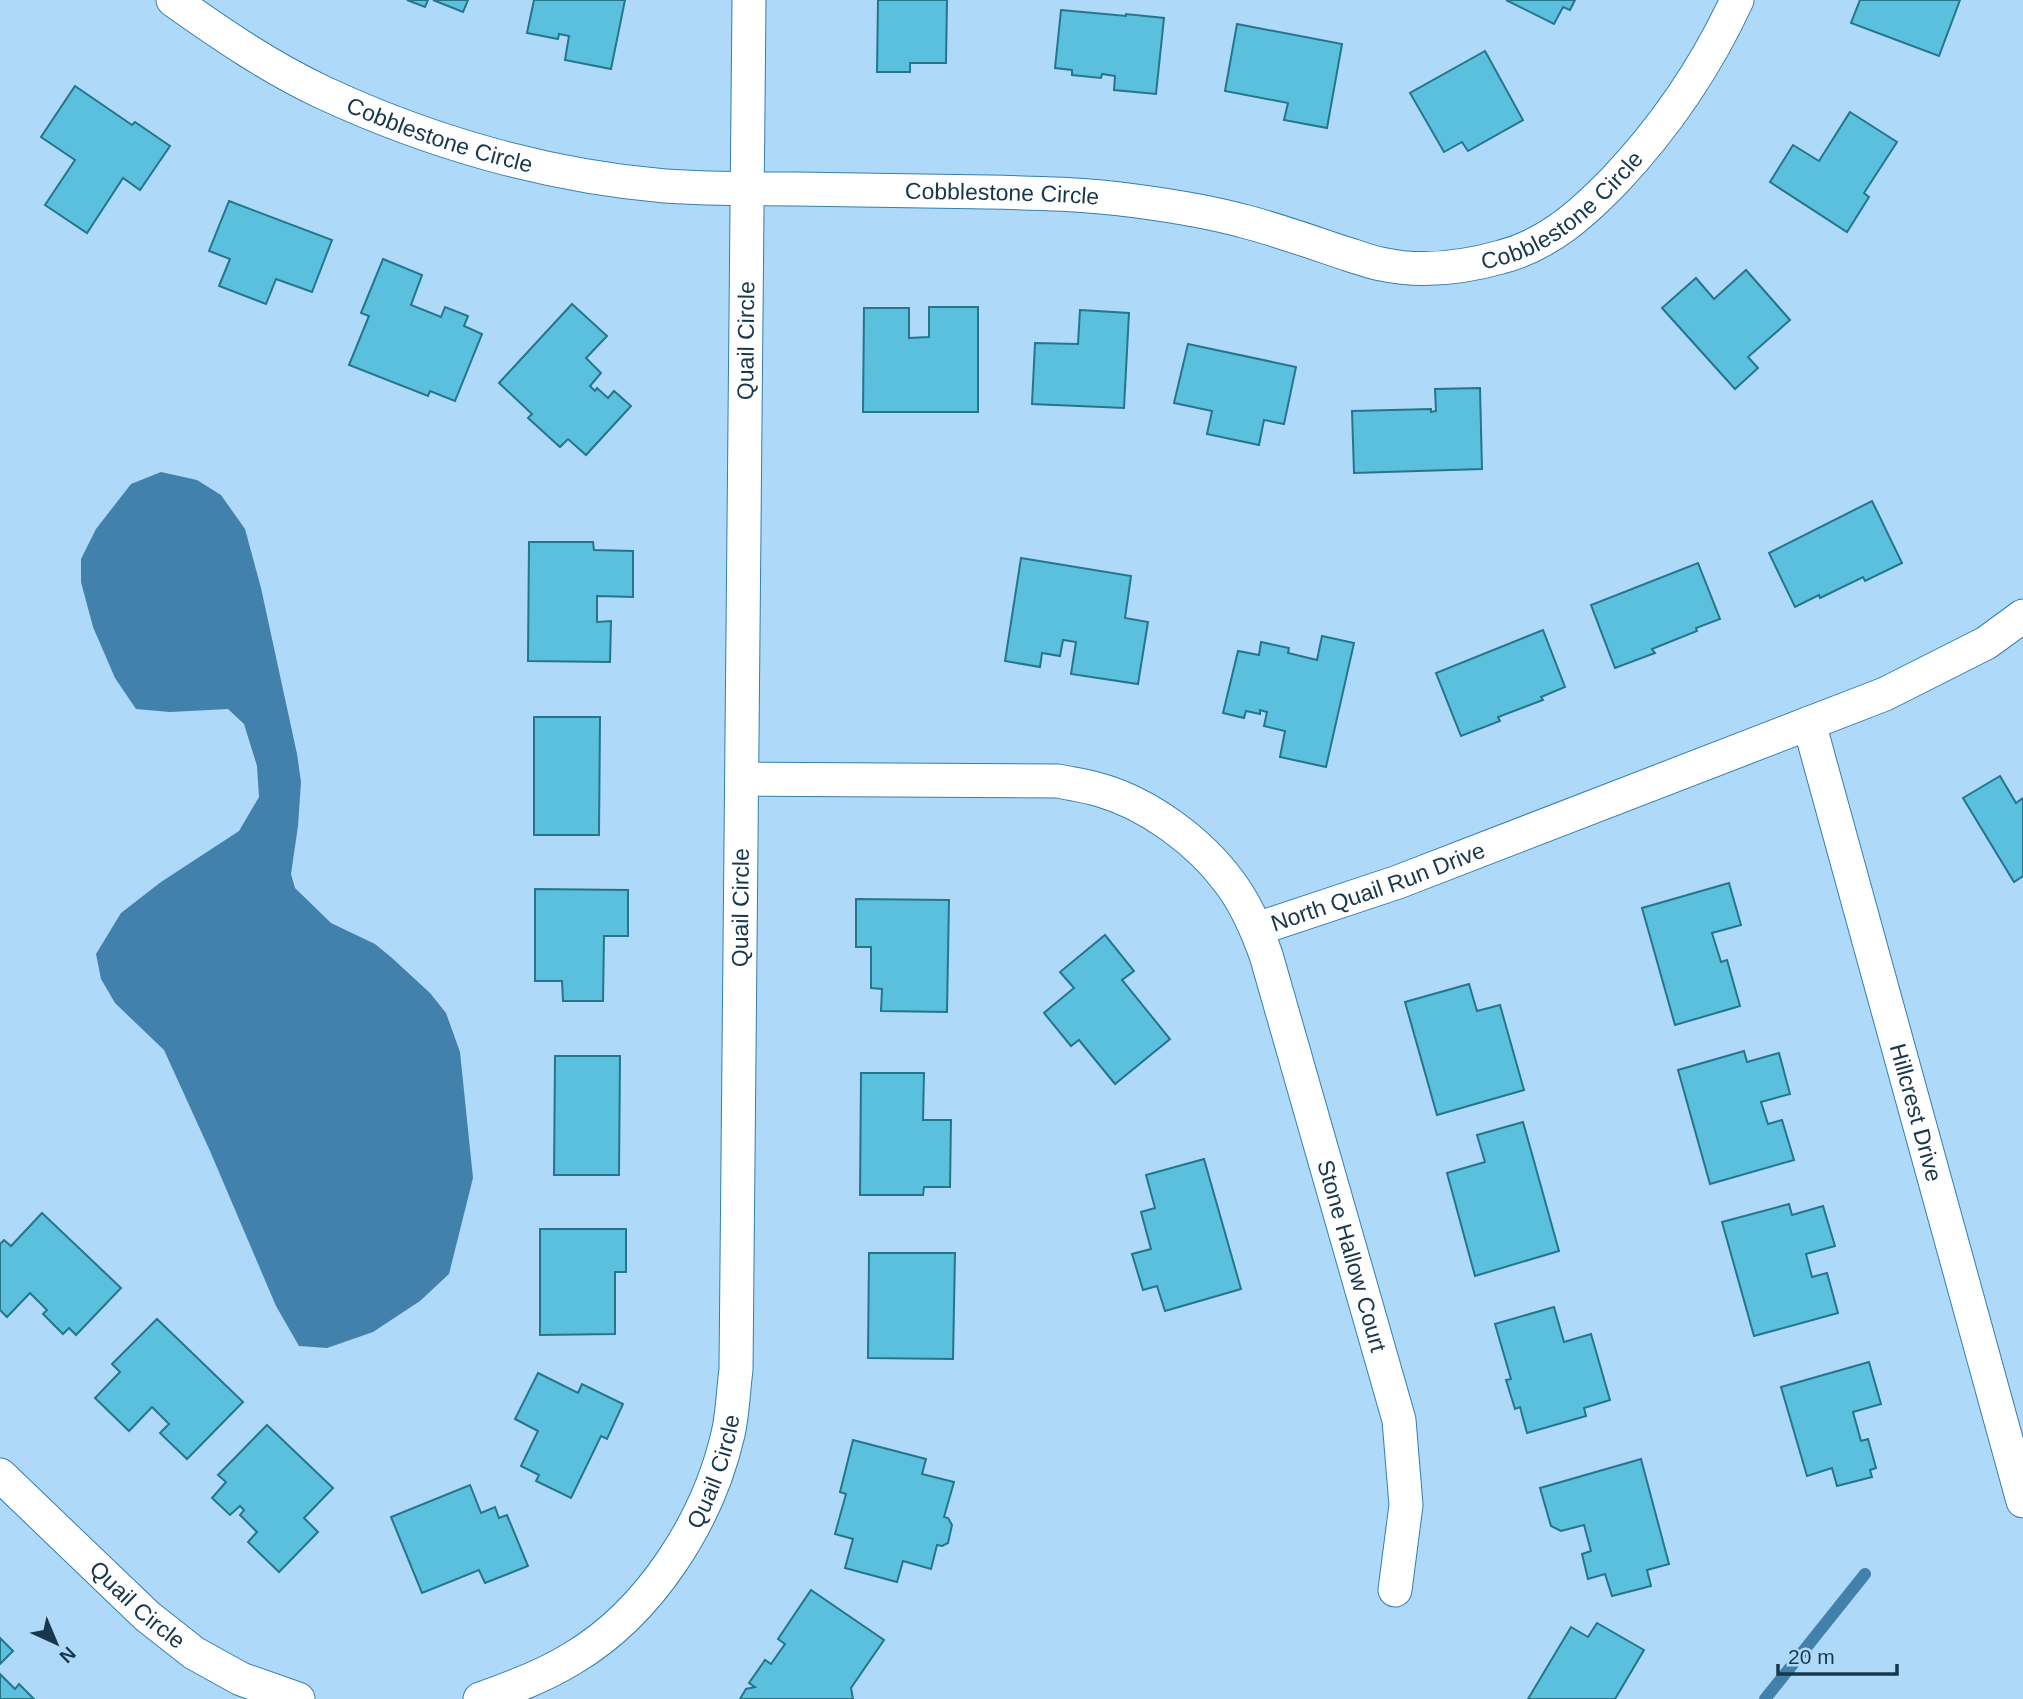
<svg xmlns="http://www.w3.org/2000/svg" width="2023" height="1699" viewBox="0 0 2023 1699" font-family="Arial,sans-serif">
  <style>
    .water { fill: #4181ab }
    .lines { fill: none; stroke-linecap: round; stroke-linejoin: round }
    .stream { stroke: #4181ab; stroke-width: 12 }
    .building { fill: #5ac0dd; stroke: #25758b; stroke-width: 2 }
    .street-casing { stroke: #357fae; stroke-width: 35 }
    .street { stroke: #fff; stroke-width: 33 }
    .labels { text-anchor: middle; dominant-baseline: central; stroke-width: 5; stroke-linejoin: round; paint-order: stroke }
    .street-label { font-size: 23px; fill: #19374c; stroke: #aed9f8 }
  </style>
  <rect width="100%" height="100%" fill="#aed9f8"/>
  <path class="water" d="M161,472L197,480L221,495L245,529L261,588L297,754L301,782L298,826L291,874L295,888L331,923L375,944L392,958L430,993L446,1013L460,1052L473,1178L449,1274L420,1301L373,1332L327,1348L299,1346L276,1306L210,1151L164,1050L115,1003L101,979L96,954L121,913L161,882L239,831L259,797L257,766L244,724L228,709L170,712L136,709L115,678L93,627L81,582V559L96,529L131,484Z"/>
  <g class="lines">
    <path class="stream" d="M1765,1699L1865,1574"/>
  </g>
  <g class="building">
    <path d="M407,0H428L425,7Z"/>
    <path d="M433,0H468L463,12Z"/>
    <path d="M534,0H625L611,69L565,60L569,36L559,34L558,39L527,33Z"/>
    <path d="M878,0H947L946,63H910V72H877Z"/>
    <path d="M1506,0H1575L1570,10L1563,7L1554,24Z"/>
    <path d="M1860,0H1960L1939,56L1851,23Z"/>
    <path d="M1061,10L1126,16V14L1164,18L1156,94L1114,90L1115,76L1102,74L1101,78L1072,75V70L1055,68Z"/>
    <path d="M1237,24L1342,44L1327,128L1284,120L1288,103L1225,91Z"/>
    <path d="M1485,51L1523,120L1468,151L1462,142L1444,152L1410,93Z"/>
    <path d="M75,86L132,125L135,122L170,146L140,190L123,178L87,233L45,205L75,160L41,137Z"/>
    <path d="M1850,112L1897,142L1864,193L1869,197L1847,232L1770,182L1793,145L1819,161Z"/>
    <path d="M229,201L332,240L312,292L276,279L266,304L219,286L230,259L209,251Z"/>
    <path d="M383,259L422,275L411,305L441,317L445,307L468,316L464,326L482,334L455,401L430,391L428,396L349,365L369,316L361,313Z"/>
    <path d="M1746,270L1790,320L1748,357L1758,368L1735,389L1662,308L1696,278L1714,299Z"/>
    <path d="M572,304L607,336L586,358L601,373L590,386L595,391L597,388L608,398L614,391L631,406L586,455L568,439L560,447L528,418L532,414L499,383Z"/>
    <path d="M929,307H978V412H863L864,308H909V338L929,337Z"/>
    <path d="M1080,310L1129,313L1124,408L1032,404L1035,343L1078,344Z"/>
    <path d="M1188,344L1296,367L1284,424L1264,420L1259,445L1207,434L1212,411L1174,403Z"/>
    <path d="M1480,388L1482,469L1354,473L1352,411L1431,409V412L1436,411L1435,389Z"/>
    <path d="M1872,501L1902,563L1865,581L1863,577L1820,598L1819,595L1795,607L1769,553Z"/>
    <path d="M529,542H593L594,550L633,551V597L597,596V622L611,621L610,662L528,661Z"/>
    <path d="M1021,558L1131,576L1125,618L1148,622L1138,684L1071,674L1076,642L1063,640L1060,656L1042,653L1040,667L1005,661Z"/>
    <path d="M1698,563L1720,619L1696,628L1697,631L1652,649L1655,653L1615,668L1591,605Z"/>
    <path d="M1543,630L1565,687L1541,697L1543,700L1498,717L1500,721L1461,736L1436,673Z"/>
    <path d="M1322,636L1354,643L1326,767L1280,757L1285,731L1264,726L1267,712L1260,710V714L1246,711L1244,718L1223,713L1238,651L1259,655L1261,642L1289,648L1288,653L1317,660Z"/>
    <path d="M534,717H600L599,835H534Z"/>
    <path d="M2000,776L2016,803L2023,798V876L2014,882L1963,798Z"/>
    <path d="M1729,883L1741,925L1712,933L1721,962L1727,960L1740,1006L1675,1025L1642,908Z"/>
    <path d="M535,889L628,890V936H604L603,1001H563L562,981H535Z"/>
    <path d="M856,899L949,900L947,1012L881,1011L882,989L871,988V947H856Z"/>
    <path d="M1105,935L1134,971L1122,980L1170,1039L1115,1084L1079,1040L1071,1046L1044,1013L1074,988L1060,972Z"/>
    <path d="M1469,984L1477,1011L1500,1005L1524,1090L1437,1115L1405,1002Z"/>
    <path d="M1744,1051L1747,1062L1779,1053L1790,1094L1761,1102L1768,1124L1782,1120L1794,1160L1710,1184L1678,1070Z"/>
    <path d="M555,1056H620L619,1175H554Z"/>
    <path d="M861,1073H924L923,1120H951L950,1187H924L923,1195H860Z"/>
    <path d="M1523,1122L1559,1251L1475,1276L1447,1173L1485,1162L1477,1135Z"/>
    <path d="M1204,1159L1241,1289L1165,1311L1157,1286L1143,1290L1132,1254L1151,1249L1141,1212L1155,1208L1146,1175Z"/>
    <path d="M1789,1204L1792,1215L1823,1206L1835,1246L1806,1254L1812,1277L1827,1273L1838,1313L1754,1336L1722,1222Z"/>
    <path d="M42,1213L121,1288L76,1335L69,1328L63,1334L43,1314L47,1310L30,1293L7,1317L0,1310V1244L4,1240L11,1246Z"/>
    <path d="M540,1229H626V1272H615V1334L540,1335Z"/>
    <path d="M869,1253H955L953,1359L868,1358Z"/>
    <path d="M1554,1307L1564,1342L1591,1334L1610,1400L1584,1408L1586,1416L1527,1433L1520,1407L1515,1409L1506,1380L1511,1379L1495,1324Z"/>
    <path d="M157,1319L243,1402L187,1459L160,1433L169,1424L152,1407L129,1431L95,1398L120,1372L112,1364Z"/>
    <path d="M1869,1362L1881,1404L1853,1412L1861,1441L1868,1439L1876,1468L1870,1470L1872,1477L1837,1486L1832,1468L1807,1476L1781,1387Z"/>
    <path d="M538,1373L578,1393L582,1384L623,1404L607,1439L601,1436L571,1498L536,1481L539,1475L521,1466L538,1431L515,1419Z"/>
    <path d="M267,1425L333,1488L304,1518L318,1532L279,1572L248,1542L257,1532L240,1515L244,1510L240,1506L230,1515L212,1498L226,1482L218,1475Z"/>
    <path d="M853,1440L926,1459L922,1474L954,1482L944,1517L948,1518L952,1525L948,1543L942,1546L937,1545L931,1569L903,1561L897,1582L845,1568L853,1539L835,1534L846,1494L840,1492Z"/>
    <path d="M1641,1459L1669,1564L1647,1570L1651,1586L1612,1596L1605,1574L1588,1579L1582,1554L1591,1551L1584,1525L1561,1531L1551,1526L1540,1488Z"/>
    <path d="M470,1485L481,1513L495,1507L499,1518L507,1515L528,1566L485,1583L479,1570L422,1593L391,1517Z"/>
    <path d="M811,1590L884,1640L851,1688L853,1699H740L746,1689L755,1687L749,1683L765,1660L771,1664L785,1644L778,1639Z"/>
    <path d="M1597,1623L1644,1650L1615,1699H1528L1571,1627L1588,1637Z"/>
    <path d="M0,1638L13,1651L0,1664Z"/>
    <path d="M0,1674L15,1689L19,1684L34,1699H0Z"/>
  </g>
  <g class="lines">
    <g class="street-casing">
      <g id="street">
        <path id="s1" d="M173,0C221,34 269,67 322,92C429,142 547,176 665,186C708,189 753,189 796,189C860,190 924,191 988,192C1037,193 1087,194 1136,201C1174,206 1211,212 1247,222C1281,231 1314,243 1347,254C1358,257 1369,262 1381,264C1421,273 1462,268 1501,257C1548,245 1583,213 1615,180C1666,126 1706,67 1737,0"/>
        <path id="s2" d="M1809,723L2023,1501"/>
        <path id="s3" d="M742,779L1058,781C1072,784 1087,786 1100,790C1149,804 1200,842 1230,883C1246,904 1257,930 1266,955L1399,1420L1406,1505L1395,1590"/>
        <path id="s4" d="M1257,929L1398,882L1885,694L1986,643L2023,616"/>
        <path id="s5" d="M0,1475L147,1616L194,1653L241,1679L298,1699"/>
        <path id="s6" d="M480,1699C512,1688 544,1676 573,1658C650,1612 708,1521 728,1434C733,1413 733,1391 736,1370L749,0"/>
      </g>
    </g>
    <use href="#street" class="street"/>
  </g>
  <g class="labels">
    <g class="street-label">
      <text stroke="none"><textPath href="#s1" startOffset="301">Cobblestone Circle</textPath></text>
      <text stroke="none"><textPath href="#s1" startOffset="870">Cobblestone Circle</textPath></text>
      <text stroke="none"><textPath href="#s1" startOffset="1456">Cobblestone Circle</textPath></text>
      <text stroke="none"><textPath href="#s6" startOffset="1475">Quail Circle</textPath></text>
      <text stroke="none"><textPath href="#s4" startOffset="128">North Quail Run Drive</textPath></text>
      <text stroke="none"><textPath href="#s6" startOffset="908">Quail Circle</textPath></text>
      <text stroke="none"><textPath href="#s2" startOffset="404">Hillcrest Drive</textPath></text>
      <text stroke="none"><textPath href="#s3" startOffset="915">Stone Hallow Court</textPath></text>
      <text stroke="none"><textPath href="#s6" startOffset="341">Quail Circle</textPath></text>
      <text stroke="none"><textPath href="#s5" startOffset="189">Quail Circle</textPath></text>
    </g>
  </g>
  <g transform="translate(56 1643) rotate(136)" stroke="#aed9f8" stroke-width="5" paint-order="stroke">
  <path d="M0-5L12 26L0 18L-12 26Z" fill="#19374c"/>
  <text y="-10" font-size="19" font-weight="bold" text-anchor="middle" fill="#19374c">N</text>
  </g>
  <path d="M1778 1664v10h119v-10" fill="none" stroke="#19374c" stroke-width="3.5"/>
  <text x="1788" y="1664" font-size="21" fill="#19374c" stroke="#aed9f8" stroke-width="5" paint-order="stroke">20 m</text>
</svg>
